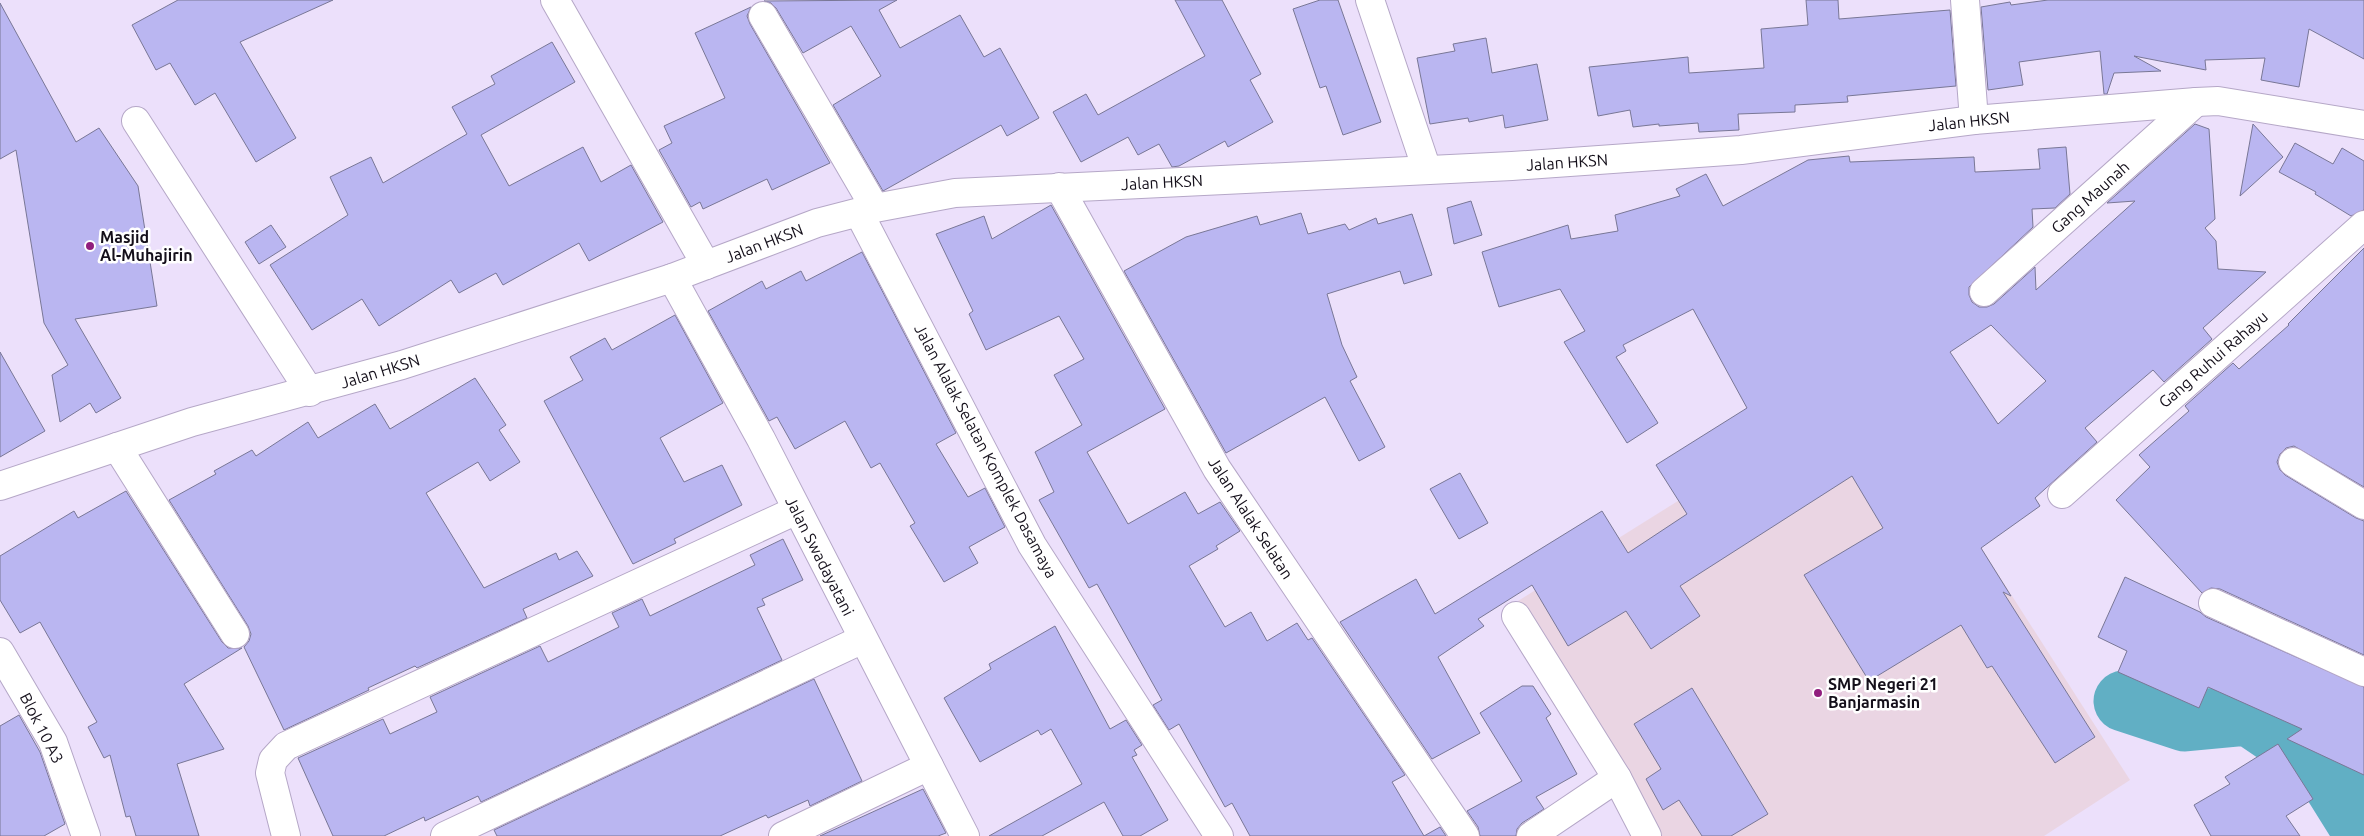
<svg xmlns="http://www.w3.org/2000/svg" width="2364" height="836" viewBox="0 0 2364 836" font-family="Ubuntu,sans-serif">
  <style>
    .education { fill: #ead5e3 }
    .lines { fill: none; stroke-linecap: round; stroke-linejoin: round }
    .river { stroke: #61afc4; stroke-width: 61 }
    .building { fill: #bab6f1; stroke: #797796; fill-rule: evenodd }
    .minor-casing { stroke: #b5a7c7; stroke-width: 30 }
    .major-casing { stroke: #b5a7c7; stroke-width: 30 }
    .minor { stroke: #fff; stroke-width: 28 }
    .major { stroke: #fff; stroke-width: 28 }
    .poi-dot { fill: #911e7e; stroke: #fff; stroke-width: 2 }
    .labels { text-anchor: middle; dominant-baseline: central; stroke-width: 5; stroke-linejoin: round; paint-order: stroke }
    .street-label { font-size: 16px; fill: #140f1a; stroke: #fff }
    .poi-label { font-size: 16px; font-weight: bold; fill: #140f1a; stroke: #fff; text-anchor: start }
  </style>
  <rect width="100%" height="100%" fill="#ece0fb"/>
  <path class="education" d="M1873,379L2130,780L2044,836H1648L1510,606Z"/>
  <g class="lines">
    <path class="river" d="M2124,701L2185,721L2249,715L2321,764L2364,833"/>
  </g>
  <g class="building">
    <path d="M178,0H333L240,42L296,138L256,162L215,93L195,105L170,63L156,70L132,25Z"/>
    <path d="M897,0L879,10L900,48L960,15L984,57L1000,48L1039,118L1007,136L1001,125L883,191L833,105L881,76L851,26L803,53L776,8L771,3L764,1Z"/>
    <path d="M1175,0H1222L1261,74L1250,80L1273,122L1228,147L1225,141L1179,166L1172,167L1159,144L1138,155L1128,137L1081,162L1053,112L1086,94L1098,115L1205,56Z"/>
    <path d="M1320,0H1338L1381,122L1343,135L1326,86L1320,88L1293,9Z"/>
    <path d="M1806,0H1838L1839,19L1950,10L1956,86L1847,96L1848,102L1795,105V112L1738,114L1739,130L1699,132L1698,123L1659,126V124L1633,127L1630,110L1598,116L1589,67L1688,57L1689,73L1764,68L1761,29L1808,25Z"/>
    <path d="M2048,0H2364V59L2309,29L2299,87L2261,80L2265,58L2205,60L2206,70L2134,56L2161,71L2114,73L2107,94H2104L2100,51L2019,62L2023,85L1988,90L1981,7L2010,2L2011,5Z"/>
    <path d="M0,3L76,142L99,128L138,186L157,306L75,319L121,398L96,413L90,403L60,422L52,375L68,365L44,323L16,150L0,159Z"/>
    <path d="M751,7L747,16L750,24L830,163L772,190L767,179L703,209L700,202L691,207L659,150L672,143L664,126L725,98L695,33Z"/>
    <path d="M1486,38L1492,73L1537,64L1548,120L1505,128L1503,115L1469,122L1468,118L1430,124L1417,58L1455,51L1453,44Z"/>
    <path d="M552,42L575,82L481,135L509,186L583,147L601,182L631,165L663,222L589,261L579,243L503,285L496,273L459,293L451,280L379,326L362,299L312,330L270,265L348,215L330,177L371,157L383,183L467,134L452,107L495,84L491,76Z"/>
    <path d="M2195,124L2209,129L2215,219L2205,228L2216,241L2218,269L2266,272L2203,328L2212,339L2164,382L2153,370L2085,428L2097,442L2035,498L2040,506L1981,548L2011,596L2003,592L2095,737L2055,763L1992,666L1987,668L1961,625L1869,681L1804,575L1883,528L1852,476L1680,586L1700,616L1651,649L1626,611L1568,646L1532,585L1478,619L1484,626L1438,657L1480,733L1432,759L1340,622L1416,579L1435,614L1602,511L1628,553L1687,514L1656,465L1747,408L1693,309L1623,345L1626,351L1616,357L1658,423L1627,443L1564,342L1585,331L1560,289L1499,307L1482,252L1568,225L1571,239L1618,231L1615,215L1680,196L1676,189L1706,174L1723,206L1808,160L1849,156L1850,162L1974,157L1975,172L2040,169L2038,149L2066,147L2070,194L2055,208L2032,209L2033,227L1969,287V295L1972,302L1979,307H1987L1994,304L2035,267L2036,290L2135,201L2107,203ZM1991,325L2046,381L1998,424L1950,352Z"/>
    <path d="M2253,124L2283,157L2240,196Z"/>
    <path d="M2295,143L2333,164L2342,148L2364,161V210L2351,216L2315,194L2316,192L2279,172Z"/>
    <path d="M1471,201L1482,235L1454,244L1447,208Z"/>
    <path d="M1051,205L1165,409L1087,452L1128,524L1185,492L1198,514L1220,502L1240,531L1216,546L1218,549L1189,566L1225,627L1251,612L1267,641L1297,623L1308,640L1312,638L1405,775L1392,782L1424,836L1440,827L1446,836H1250L1232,803L1225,807L1179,724L1169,730L1153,705L1162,700L1097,584L1089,588L1039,500L1054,492L1035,452L1082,425L1054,375L1084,359L1059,316L986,350L969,314L973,311L936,234L984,216L992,239Z"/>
    <path d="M1301,213L1308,234L1345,224L1349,230L1376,218L1378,224L1412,214L1432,275L1404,284L1400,271L1327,294L1342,345L1357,377L1350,381L1385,447L1359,461L1325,397L1226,453L1124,271L1186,237L1257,216L1260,225Z"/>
    <path d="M271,225L286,247L259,264L245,242Z"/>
    <path d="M2364,248V487L2294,446L2286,448L2280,454L2277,462L2280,470L2285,475L2356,518L2364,521V655L2220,589L2211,588L2202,593L2116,500L2150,467L2139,455L2189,411L2185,406L2233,363L2239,369L2289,325L2288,324Z"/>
    <path d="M862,252L956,433L936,444L968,497L985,488L1005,527L969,547L978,563L944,582L910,526L915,523L880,463L871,468L845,421L795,449L777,417L769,421L708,311L762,281L766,289L801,271L806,281Z"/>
    <path d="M675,315L723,403L660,438L684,482L722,465L742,505L674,539L676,543L633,564L544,401L583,380L570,357L605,338L612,350Z"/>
    <path d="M0,352L45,431L0,457Z"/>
    <path d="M475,378L506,425L499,430L520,462L490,481L478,462L426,493L484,588L556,553L559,560L577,551L593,576L523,609L527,618L417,668L415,666L368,688L369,690L284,730L244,647L249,641L251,634L248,626L169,500L216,474L214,471L252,450L256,456L308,422L318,438L375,404L390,429Z"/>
    <path d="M1460,473L1488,523L1459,539L1430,489Z"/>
    <path d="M126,491L222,642L228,648H242L184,684L224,749L177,764L199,836H136L130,816L126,817L110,755L104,758L88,727L97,722L40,622L20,633L0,600V556L74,511L78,518Z"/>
    <path d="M783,539L803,580L762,599L765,605L757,608L782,660L481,802L478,796L425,821L424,817L384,836H333L298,758L383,719L390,734L437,712L430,697L540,646L548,662L619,627L612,613L642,599L650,616L755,565L750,555Z"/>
    <path d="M2125,577L2200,612L2206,617L2364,687V775L2287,739L2302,729L2208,687L2199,708L2118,672L2127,651L2098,637Z"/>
    <path d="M1055,626L1110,729L1126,720L1142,745L1134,750L1137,755L1132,757L1168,820L1140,836H1123L1104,802L1042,836H989L1082,784L1051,729L1041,735L1038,730L980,762L944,698L991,669L989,664Z"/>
    <path d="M814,679L862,781L810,806L808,800L768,818L766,815L720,836H497L494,830Z"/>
    <path d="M1522,686H1533L1551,714L1546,718L1577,774L1536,797L1544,809L1522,823L1517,829L1516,836H1480L1478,827L1467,811L1522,781L1480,713Z"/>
    <path d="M1692,688L1768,814L1731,836H1702L1679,800L1663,810L1646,779L1661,769L1634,724Z"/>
    <path d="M19,715L40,752L65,824L44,836H0V726Z"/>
    <path d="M2278,744L2313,799L2286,816L2300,836H2211L2194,805L2230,784L2225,777Z"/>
    <path d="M923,789L946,833L938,836H820Z"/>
  </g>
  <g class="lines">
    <g class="minor-casing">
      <g id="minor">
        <path d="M555,0L706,265"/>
        <path d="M1370,0L1427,170"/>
        <path d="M1965,0L1974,120"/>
        <path d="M763,16L875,208"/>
        <path d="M136,121L310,392"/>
        <path d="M1059,187L1217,469L1465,836"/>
        <path d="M859,213L1032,545L1219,836"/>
        <path d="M672,278L761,439L965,836"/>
        <path d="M1984,292L2196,102"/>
        <path d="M117,447L235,634"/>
        <path d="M2293,462L2364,505"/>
        <path d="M2062,494L2364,225"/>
        <path d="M2213,603L2364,672"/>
        <path d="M1516,616L1617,778"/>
        <path d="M0,652L53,742L86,836"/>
        <path d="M286,836L270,773L273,760L286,746L797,510"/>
        <path d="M445,836L863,639"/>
        <path d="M783,836L929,766"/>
        <path d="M1531,836L1617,778L1647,836"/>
      </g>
    </g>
    <g class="major-casing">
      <path id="major" d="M0,486L192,422L402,365L672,278L817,223L875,208L955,193L1512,166L1741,150L1974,120L2196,102L2218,101L2364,125"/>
    </g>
    <use href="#minor" class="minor"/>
    <use href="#major" class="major"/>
  </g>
  <g class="poi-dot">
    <circle cx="90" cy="246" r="5"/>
    <circle cx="1818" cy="693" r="5"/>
  </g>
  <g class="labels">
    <g class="street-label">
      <text transform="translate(1969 121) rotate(-6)">Jalan HKSN</text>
      <text transform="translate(1567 162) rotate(-4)">Jalan HKSN</text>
      <text transform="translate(1162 182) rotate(-3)">Jalan HKSN</text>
      <text transform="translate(2090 197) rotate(-42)">Gang Maunah</text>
      <text transform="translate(764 243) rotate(-21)">Jalan HKSN</text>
      <text transform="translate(2213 359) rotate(-41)">Gang Ruhui Rahayu</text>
      <text transform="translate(380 371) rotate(-17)">Jalan HKSN</text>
      <text transform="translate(986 451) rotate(62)">Jalan Alalak Selatan Komplek Dasamaya</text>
      <text transform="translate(1251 518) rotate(57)">Jalan Alalak Selatan</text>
      <text transform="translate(820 556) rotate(63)">Jalan Swadayatani</text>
      <text transform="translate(42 728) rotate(63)">Blok 10 A3</text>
    </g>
    <g class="poi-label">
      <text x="100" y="237">Masjid<tspan x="100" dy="18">Al-Muhajirin</tspan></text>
      <text x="1828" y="684">SMP Negeri 21<tspan x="1828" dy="18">Banjarmasin</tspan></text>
    </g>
  </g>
</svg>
